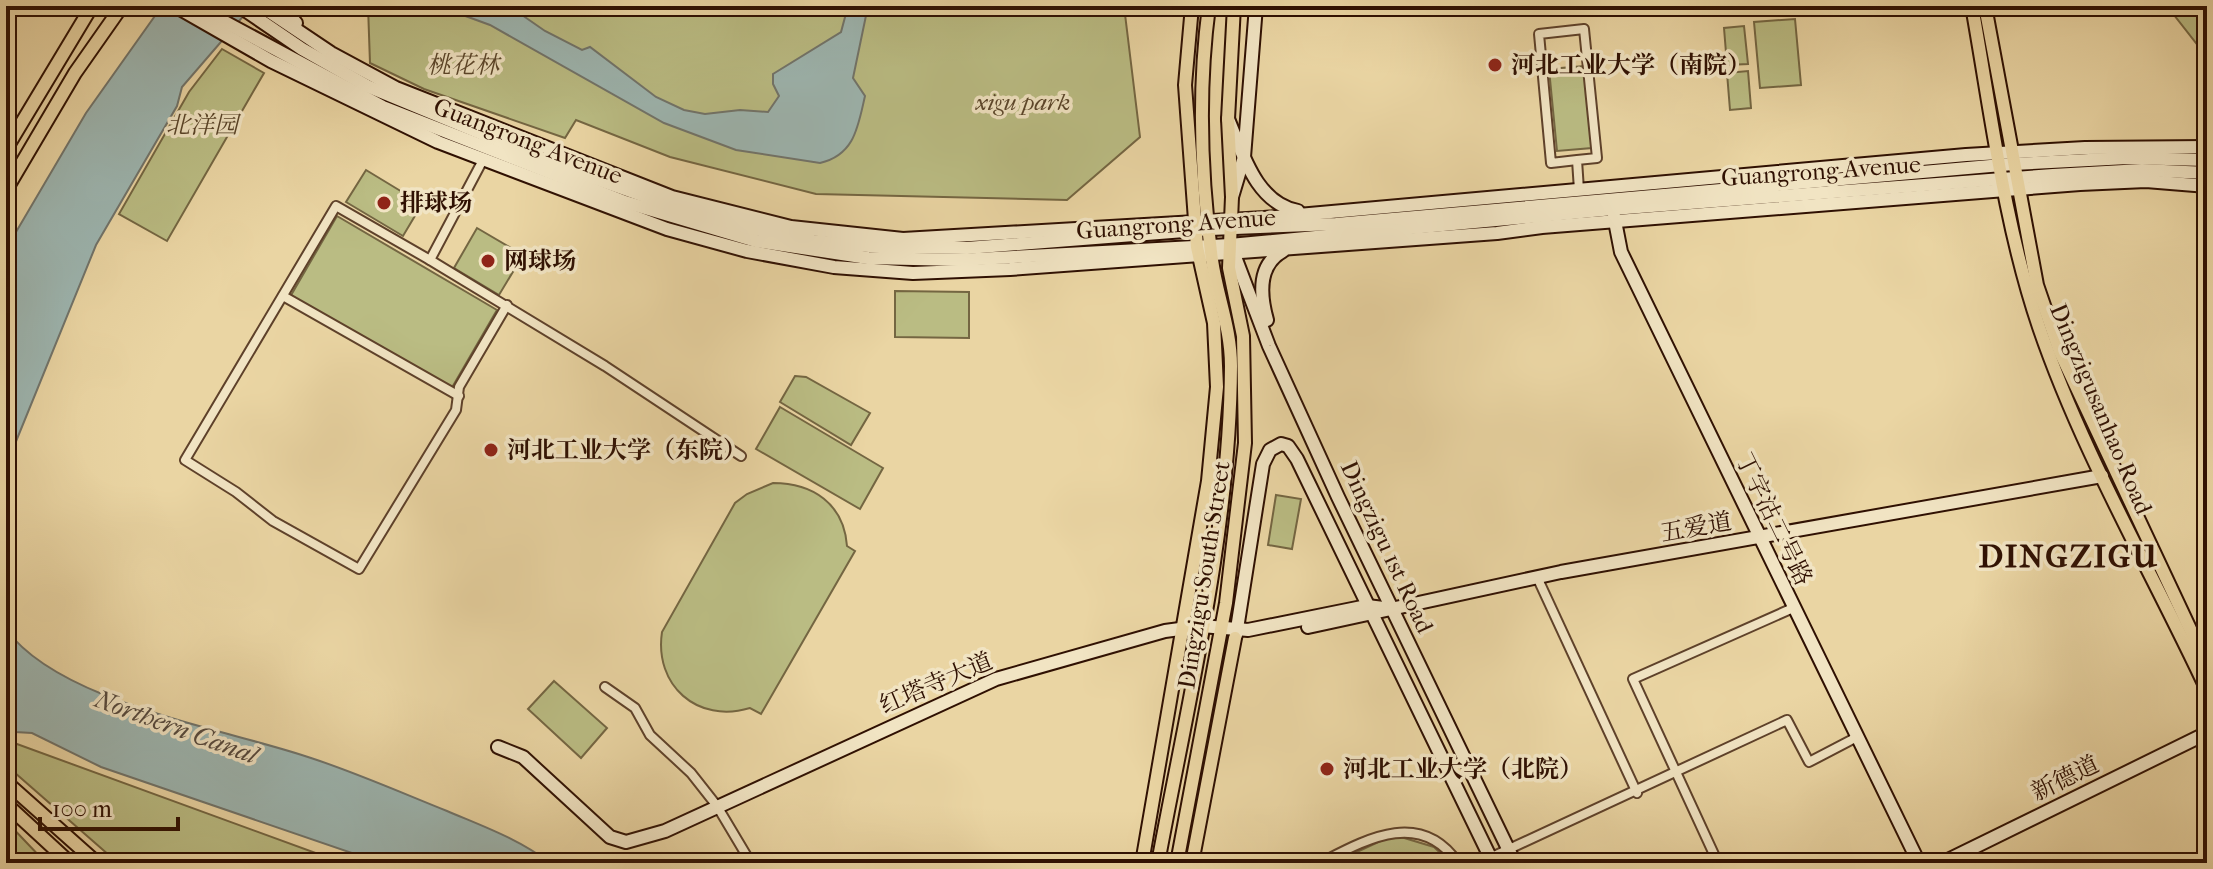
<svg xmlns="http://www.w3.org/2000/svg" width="2213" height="869" viewBox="0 0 2213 869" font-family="'IM FELL French Canon','Noto Serif SC',serif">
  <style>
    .green { fill: #babc83; stroke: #746642; stroke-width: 2 }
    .water { fill: #9db6b1; stroke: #71746b; stroke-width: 2 }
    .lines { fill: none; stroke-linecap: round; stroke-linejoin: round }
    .street-casing { stroke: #5e412a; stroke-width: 12 }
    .secondary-casing { stroke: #2f1002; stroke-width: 16 }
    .primary-casing { stroke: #2f1002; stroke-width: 16 }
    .street { stroke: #f1e4c3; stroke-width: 8 }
    .secondary { stroke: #f1e4c3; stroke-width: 12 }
    .primary { stroke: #ead5a3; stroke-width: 12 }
    .poi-dot { fill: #8f2418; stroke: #f1e4c3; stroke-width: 3 }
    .labels { text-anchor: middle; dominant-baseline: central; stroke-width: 7; stroke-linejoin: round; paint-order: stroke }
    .park-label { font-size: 24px; font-style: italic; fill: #594429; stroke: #f1e4c3 }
    .poi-label { font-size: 24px; font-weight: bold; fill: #2f1002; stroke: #f1e4c3; text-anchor: start }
    .street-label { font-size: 24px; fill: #2f1002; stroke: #f1e4c3 }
    .water-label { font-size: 26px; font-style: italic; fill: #564a3f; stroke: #f1e4c3 }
    .district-label { font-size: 32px; font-weight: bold; letter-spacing: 2px; fill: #2f1002; stroke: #f1e4c3 }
  </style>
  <rect width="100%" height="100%" fill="#ead5a3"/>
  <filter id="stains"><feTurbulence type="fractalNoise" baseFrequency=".0025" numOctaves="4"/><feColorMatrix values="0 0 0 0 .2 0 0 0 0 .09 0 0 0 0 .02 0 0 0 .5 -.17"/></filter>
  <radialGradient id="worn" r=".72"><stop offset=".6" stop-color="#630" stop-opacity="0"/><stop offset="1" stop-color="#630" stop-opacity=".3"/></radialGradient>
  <g class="green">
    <path d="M368,6H1124L1140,137L1067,200L816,194L670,157L576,120L565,138L424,89L370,63Z"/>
    <path d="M2167,6H2207V57Z"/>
    <path d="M1795,19L1801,85L1760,88L1754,22Z"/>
    <path d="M1744,26L1748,64L1727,65L1724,28Z"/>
    <path d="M222,49L264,73L167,241L119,214L189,92Z"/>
    <path d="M1584,66L1592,148L1557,151L1549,69Z"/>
    <path d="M1748,71L1751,108L1730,110L1727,73Z"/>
    <path d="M366,170L422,204L403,236L346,202Z"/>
    <path d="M337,216L497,310L450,391L290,297Z"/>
    <path d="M477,228L523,255L499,295L454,268Z"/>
    <path d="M895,291L969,292V338L895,337Z"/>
    <path d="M795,376L806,377L870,413L851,445L780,402Z"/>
    <path d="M780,407L883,468L860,509L756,449Z"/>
    <path d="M773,483C813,483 844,504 847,546L855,551L761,714L750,708C697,724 654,685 662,632L735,503L747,494Z"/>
    <path d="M1276,495L1301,499L1292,549L1268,545Z"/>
    <path d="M554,681L607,728L581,758L528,709Z"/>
    <path d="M6,740L343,863H118L6,765Z"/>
    <path d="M6,821L46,863H6Z"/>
    <path d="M1401,837L1434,847L1451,863H1333L1387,838Z"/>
  </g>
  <g class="water">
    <path d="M162,6H252L182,87L177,106L96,245L6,466V249L86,113Z"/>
    <path d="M438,6H509L545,31L582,50L590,47L656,97L684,110L705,114L740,110L768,112L779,96L773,84V74L841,32L848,6H868L853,78L865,96C858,126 855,155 820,163L736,150L664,123L490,25Z"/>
    <path d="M6,629C59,703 227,729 311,758C357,773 402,793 447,811C482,826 519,839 550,863H381L101,767L32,733L15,732L6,725Z"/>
  </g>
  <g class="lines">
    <g class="street-casing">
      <g id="street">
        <path d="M484,158L430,260L336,206L185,460L236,492L273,521L359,569L456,410L459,387L507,305"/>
        <path d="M1577,160L1551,163L1539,34L1584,29L1597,158L1577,160L1579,190"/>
        <path d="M430,260L605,366L741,456"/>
        <path d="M283,296L459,396"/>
        <path d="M1537,577L1637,793"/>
        <path d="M605,687L635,708L650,735L691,773L717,806L751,863"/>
        <path d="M1320,863C1365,840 1420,808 1458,863"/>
        <path d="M1479,863L1787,720L1809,762L1857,737"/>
        <path d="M1718,863L1633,679L1793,608"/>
      </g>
    </g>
    <g class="secondary-casing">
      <g id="secondary">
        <path d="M175,6L271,61L438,142L667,229L747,251L834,267L913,273L1010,269L1497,233L1542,227L2080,184L2146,181L2207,186"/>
        <path d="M195,6L383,107L625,202L756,241L868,258L959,260L1230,245L1613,209L2053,175L2142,170L2207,173"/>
        <path d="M239,6L302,49L367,86L558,165L681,209L745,227L813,241L880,247L967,248L1210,229L1336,224L2013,164L2127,158L2207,160"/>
        <path d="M261,6L331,53L396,88L672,197L791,227L903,239L1264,218L1966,155L2085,148L2207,147"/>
        <path d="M281,6L296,23"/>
        <path d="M1228,119C1243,154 1256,203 1298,211"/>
        <path d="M1232,197L1244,157L1256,6"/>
        <path d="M1614,216L1621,252L1919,863"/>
        <path d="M1232,249L1269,346L1338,497L1515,863"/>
        <path d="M1267,320C1260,295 1257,265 1283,251"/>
        <path d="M1308,627L1561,572L2102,476"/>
        <path d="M1236,635L1263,464L1270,450L1281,444L1288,446L1297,459L1493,863"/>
        <path d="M498,747L523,757L610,837L626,842L665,831L996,679L1165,631L1202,626L1248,630L1367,606L1392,609"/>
        <path d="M1942,863L2207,733"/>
      </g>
    </g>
    <g class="primary-casing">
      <g id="primary">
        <path d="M1972,6C1991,112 2004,224 2039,327C2082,453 2151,570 2207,690"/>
        <path d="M1985,6L2037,285L2060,352L2207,665"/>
        <path d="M6,149L92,6"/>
        <path d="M6,190L75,73L122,6"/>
        <path d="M6,782L97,863"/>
        <path d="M6,804L70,863"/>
        <path d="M1142,863L1208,481L1217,387L1214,323L1197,247L1185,85L1192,6"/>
        <path d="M1158,863C1188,701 1230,531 1231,366C1231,328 1217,296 1212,260C1201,178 1198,88 1209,6"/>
        <path d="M1177,863L1226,603L1245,443L1243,336L1229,268L1232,197L1228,119L1234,6"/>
        <path d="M1192,863L1235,638"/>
      </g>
    </g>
    <use href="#street" class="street"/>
    <use href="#secondary" class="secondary"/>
    <use href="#primary" class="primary"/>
  </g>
  <g class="poi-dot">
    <circle cx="1495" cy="65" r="8"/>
    <circle cx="384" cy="203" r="8"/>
    <circle cx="488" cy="261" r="8"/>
    <circle cx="491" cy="450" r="8"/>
    <circle cx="1327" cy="769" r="8"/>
  </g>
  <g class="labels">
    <g class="park-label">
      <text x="463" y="65">桃花林</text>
      <text x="1023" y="102">xigu park</text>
      <text x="202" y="125">北洋园</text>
    </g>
    <g class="poi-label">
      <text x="1511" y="65">河北工业大学（南院）</text>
      <text x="400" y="203">排球场</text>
      <text x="504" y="261">网球场</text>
      <text x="507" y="450">河北工业大学（东院）</text>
      <text x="1343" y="769">河北工业大学（北院）</text>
    </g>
    <g class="street-label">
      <text transform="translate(528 141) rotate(21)">Guangrong Avenue</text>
      <text transform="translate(1821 171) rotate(-4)">Guangrong Avenue</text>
      <text transform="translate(1176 224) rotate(-4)">Guangrong Avenue</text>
      <text transform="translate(2101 409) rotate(67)">Dingzigusanhao Road</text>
      <text transform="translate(1774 519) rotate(64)">丁字沽二号路</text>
      <text transform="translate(1696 527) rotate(-10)">五爱道</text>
      <text transform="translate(1387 547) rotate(65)">Dingzigu 1st Road</text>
      <text transform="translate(1204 575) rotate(-81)">Dingzigu South Street</text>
      <text transform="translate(936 683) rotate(-23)">红塔寺大道</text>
      <text transform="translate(2065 778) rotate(-26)">新德道</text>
    </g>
    <g class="water-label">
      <text transform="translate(176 727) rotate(20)">Northern Canal</text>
    </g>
    <g class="district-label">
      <text x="2069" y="556">DINGZIGU</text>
    </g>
  </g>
  <rect width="2213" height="869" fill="none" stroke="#ead5a3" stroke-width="32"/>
  <rect x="8" y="8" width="2197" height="853" fill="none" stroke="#2f1002" stroke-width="4"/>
  <rect x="16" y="16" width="2181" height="837" fill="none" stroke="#2f1002" stroke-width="2"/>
  <path d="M40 817v12h138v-12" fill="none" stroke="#2f1002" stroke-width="4"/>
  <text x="52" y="817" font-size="24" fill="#2f1002" stroke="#f1e4c3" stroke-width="6" paint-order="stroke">100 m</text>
  <rect width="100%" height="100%" filter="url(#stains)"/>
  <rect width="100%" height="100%" fill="url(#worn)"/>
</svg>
